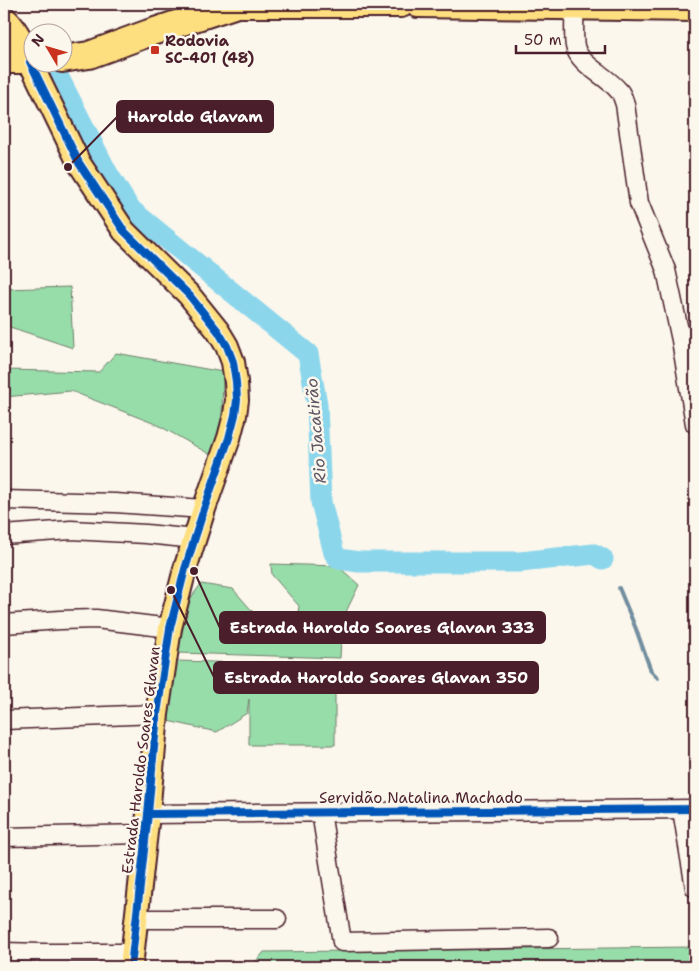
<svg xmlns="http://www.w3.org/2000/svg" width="699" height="971" viewBox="0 0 699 971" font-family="'Shantell Sans',sans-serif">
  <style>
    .green { fill: #97ddaa; stroke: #707e6a }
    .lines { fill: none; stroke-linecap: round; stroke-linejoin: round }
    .stream { stroke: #728d9f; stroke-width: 4 }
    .river { stroke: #8cd6ec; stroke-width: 21 }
    .minor-casing { stroke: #4a1f2b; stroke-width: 21 }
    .major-casing { stroke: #4a1f2b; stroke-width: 26 }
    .highway-casing { stroke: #4a1f2b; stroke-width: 30 }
    .minor { stroke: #fbf7ec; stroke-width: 18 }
    .major { stroke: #fedf80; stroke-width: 22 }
    .highway { stroke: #fedf80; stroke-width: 26 }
    .path-bridge { stroke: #4a1f2b; stroke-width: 2; stroke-dasharray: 1 4; stroke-linecap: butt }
    .cycleway-casing { stroke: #fbf7ec; stroke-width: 11 }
    .cycleway { stroke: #0057b8; stroke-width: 8 }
    .poi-dot { fill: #c8321e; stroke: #fbf7ec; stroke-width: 2 }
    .labels { text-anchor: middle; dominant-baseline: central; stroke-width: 5; stroke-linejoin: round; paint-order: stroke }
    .poi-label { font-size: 15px; font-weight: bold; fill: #4a1f2b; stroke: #fbf7ec; text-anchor: start }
    .street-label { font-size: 15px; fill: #4a1f2b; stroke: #fbf7ec }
    .water-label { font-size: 16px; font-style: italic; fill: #5e5665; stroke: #fbf7ec }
    .leader { fill: none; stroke: #4a1f2b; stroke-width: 2 }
    .callout-dot { fill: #4a1f2b; stroke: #fbf7ec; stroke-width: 2 }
    .callout { fill: #4a1f2b; stroke: #4a1f2b; stroke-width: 2 }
    .callout-label { font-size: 16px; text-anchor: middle; font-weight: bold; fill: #fff }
  </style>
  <rect width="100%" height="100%" fill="#fbf7ec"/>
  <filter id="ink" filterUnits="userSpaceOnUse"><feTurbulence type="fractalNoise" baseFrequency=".02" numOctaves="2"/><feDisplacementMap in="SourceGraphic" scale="10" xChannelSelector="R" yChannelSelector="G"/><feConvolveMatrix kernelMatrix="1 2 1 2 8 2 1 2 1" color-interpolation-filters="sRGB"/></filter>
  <g filter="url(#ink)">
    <g class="green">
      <path d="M70,287L73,348L4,325V289Z"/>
      <path d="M116,353L223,372L222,418L211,455L158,425L71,391L4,397V370L99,372Z"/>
      <path d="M271,564L338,566L359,585L342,620L340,658L177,653L190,599L201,584L233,589L261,621H297L299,606L272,575Z"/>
      <path d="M175,661L251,663L249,689H335V745H249V699L247,713L217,732L168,721Z"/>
      <path d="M695,947V967H251L264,952Z"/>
      <path d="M4,962L46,964L45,967H4Z"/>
    </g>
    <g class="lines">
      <path class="stream" d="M619,588L636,629L651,671L658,678"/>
      <path class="river" d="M58,76L107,172L130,209L308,354L317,404L321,502L334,553L339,559L359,562H520L594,554L603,559"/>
      <g class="minor-casing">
        <g id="minor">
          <path d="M574,7C575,18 573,36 575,46C578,64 607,76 618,90C622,93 623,99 625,104L639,203L666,270L681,340L695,424"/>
          <path d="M4,500L115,503L204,509"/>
          <path d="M4,535L71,530L146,534L195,539"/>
          <path d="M4,624L60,620L96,619L170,628"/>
          <path d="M4,720L157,714"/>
          <path d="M682,810L695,888"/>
          <path d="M321,812L342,942L549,938"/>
          <path d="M148,814L695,809"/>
          <path d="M4,837L145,834"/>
          <path d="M136,919H277"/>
          <path d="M4,952L41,953H132"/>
        </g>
      </g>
      <g class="major-casing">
        <path id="major" d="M4,62H30L79,163L124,231L189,295L218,331L227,346L233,362L236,382L237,400L235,415L229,438L204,509L185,569L170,628L157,714L148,814L131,967"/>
      </g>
      <g class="highway-casing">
        <g id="highway">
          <path d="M227,4H401"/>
          <path d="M418,4L695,8"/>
          <path d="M4,20C16,30 23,49 30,62H32"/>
          <path d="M62,59L89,55L149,33L237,4"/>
        </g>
      </g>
      <use href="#minor" class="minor"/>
      <use href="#major" class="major"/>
      <use href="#highway" class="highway"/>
      <path class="path-bridge" d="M693,27L695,4"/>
      <g class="cycleway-casing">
        <g id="cycleway">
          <path d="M30,62L79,163L124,231L189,295L218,331L227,346L233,362L236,382L237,400L235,415L229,438L204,509L185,569L170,628L157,714L148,814L131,967"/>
          <path d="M148,814L695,809"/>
        </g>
      </g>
      <use href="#cycleway" class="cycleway"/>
    </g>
  </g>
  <rect class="poi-dot" x="150" y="45" width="10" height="10" rx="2.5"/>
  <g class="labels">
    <g class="poi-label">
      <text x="165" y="41">Rodovia<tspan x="165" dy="17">SC-401 (48)</tspan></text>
    </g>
    <g class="street-label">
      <text transform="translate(141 760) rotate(-83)">Estrada Haroldo Soares Glavan</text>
      <text x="421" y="798">Servidão Natalina Machado</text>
    </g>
    <g class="water-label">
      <text transform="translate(316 431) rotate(-95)">Rio Jacatirão</text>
    </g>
  </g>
  <path class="leader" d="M68 167L117 117M194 571L220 628M171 590L214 677"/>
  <g class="callout-dot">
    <circle cx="68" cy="167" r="5"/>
    <circle cx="194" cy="571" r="5"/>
    <circle cx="171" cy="590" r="5"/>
  </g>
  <g class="callout">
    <rect x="117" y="101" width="156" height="31" rx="5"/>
    <rect x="220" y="612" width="325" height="31" rx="5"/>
    <rect x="214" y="662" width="324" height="31" rx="5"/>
  </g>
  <g class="callout-label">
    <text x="195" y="122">Haroldo Glavam</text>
    <text x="382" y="633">Estrada Haroldo Soares Glavan 333</text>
    <text x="376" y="683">Estrada Haroldo Soares Glavan 350</text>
  </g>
  <rect width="699" height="971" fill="none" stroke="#fbf7ec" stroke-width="20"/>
  <rect x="10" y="10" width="679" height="951" fill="none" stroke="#4a1f2b" stroke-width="2" filter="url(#ink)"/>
  <g transform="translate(48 48) rotate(308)"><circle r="24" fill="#fbf7ec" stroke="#b4a19f"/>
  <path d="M0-4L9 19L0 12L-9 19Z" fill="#c8321e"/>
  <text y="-8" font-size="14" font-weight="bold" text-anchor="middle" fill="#4a1f2b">N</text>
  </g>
  <path d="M516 45v8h89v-8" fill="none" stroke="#4a1f2b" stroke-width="2.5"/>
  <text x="524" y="45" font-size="15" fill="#4a1f2b" stroke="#fbf7ec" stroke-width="4" paint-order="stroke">50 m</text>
</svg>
